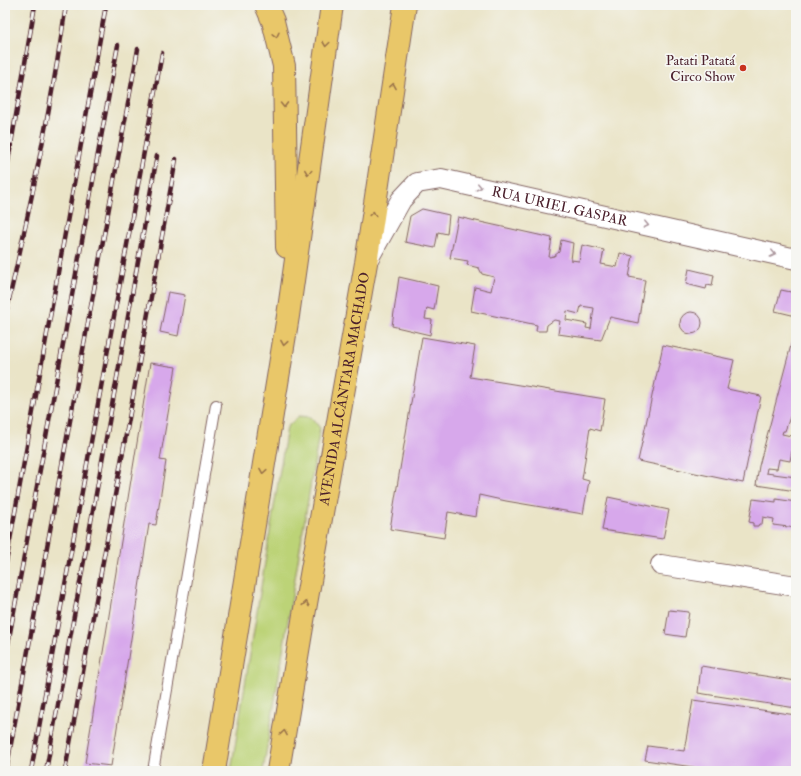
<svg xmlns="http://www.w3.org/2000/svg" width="801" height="776" viewBox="0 0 801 776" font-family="'IM FELL Double Pica',serif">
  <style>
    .green { fill: #bcd377; stroke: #837951 }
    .building { fill: #d7a8eb; fill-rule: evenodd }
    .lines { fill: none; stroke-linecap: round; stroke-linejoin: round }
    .lane-casing { stroke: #826462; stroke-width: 12 }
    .street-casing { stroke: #826462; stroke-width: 22 }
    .highway-casing { stroke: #826462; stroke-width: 24 }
    .lane { stroke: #fff; stroke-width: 10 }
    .street { stroke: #fff; stroke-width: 20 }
    .highway { stroke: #e9c769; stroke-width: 22 }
    .rail-casing { stroke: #4a1f2b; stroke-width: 4.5 }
    .rail { stroke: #f6f6f2; stroke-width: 3; stroke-dasharray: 9; stroke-linecap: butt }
    .oneway { stroke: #9a734a }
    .oneway2 { stroke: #ae9aa0 }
    .poi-dot { fill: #c8321e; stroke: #f6f6f2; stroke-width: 1.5 }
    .labels { text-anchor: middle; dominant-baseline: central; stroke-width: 3.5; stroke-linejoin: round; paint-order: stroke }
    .poi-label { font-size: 14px; fill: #4a1f2b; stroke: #f6f6f2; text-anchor: end }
    .street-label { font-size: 14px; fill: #4a1f2b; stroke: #f6f6f2 }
  </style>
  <rect width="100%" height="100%" fill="#f6f6f2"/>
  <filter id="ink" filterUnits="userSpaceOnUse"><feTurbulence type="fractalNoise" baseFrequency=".025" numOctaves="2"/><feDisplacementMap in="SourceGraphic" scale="8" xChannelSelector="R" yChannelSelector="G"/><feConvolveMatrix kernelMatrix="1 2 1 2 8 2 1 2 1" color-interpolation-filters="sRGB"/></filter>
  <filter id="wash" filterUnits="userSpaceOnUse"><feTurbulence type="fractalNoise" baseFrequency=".012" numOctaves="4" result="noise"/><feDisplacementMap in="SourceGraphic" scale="16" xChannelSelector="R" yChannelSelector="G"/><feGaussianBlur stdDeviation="0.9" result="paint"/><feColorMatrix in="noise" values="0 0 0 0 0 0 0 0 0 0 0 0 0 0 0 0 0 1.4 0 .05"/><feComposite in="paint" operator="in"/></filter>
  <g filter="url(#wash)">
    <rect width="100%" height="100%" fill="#eae4c7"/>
    <path class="green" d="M299,416L311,417L320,428L263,771H231L287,427Z"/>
    <g id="blocks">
      <g class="building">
        <path d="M422,209L449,215L447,234L438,232L435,248L405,242L410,216Z"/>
        <path d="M458,217L552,238L549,257L554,256L559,252L561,240L573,243L571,260L579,261L582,245L604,250L601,264L617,267L620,253L633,256L629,277L645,280L638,323L610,317L601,340L558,334L560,321L554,320L547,325L546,331H536L537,325L471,311L475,287L491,291L494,277L482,274L479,268L467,265L468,261L450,258ZM581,306L594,308L591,329L586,328L587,324L566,320L567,311L579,314Z"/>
        <path d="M689,269L714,275L712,286L707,285L706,289L686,284Z"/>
        <path d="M399,277L438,286L434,310L427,308L425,319L432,320L430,335L392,326Z"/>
        <path d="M781,290L796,293V316L775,311Z"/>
        <path d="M168,292L185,295L178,336L160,332Z"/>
        <circle cx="691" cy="323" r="11"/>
        <path d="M795,330L796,414H791L785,431H783L782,434L796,437V452L792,451L790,461L779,459L777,469L767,468L766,473L796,477V491L756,485L759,466Z"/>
        <path d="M422,337L475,346L470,377L605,399L600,431L590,428L582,479L589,481L583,514L506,501L479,495L476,517L448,512L444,538L390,529Z"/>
        <path d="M663,345L734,360L727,389L761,396L743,483L638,461Z"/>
        <path d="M150,363L176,367L160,460L166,461L156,525L149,524L111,766L85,763Z"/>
        <path d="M608,497L669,510L663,539L602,530Z"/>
        <path d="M753,499L776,502V499L796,502V528L773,525L774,519L763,517L762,524H759L758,526H753V523L749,522Z"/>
        <path d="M669,610L689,612L685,637L665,634Z"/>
        <path d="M701,666L796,681V708L698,693Z"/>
        <path d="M693,700L796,715V771H720L645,760L648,746L684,751Z"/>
      </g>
    </g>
  </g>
  <g filter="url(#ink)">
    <use href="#blocks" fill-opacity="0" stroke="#826462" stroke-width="1"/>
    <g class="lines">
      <g class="lane-casing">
        <path id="lane" d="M153,771L216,405"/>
      </g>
      <g class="street-casing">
        <g id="street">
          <path id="s1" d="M368,259L401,200L417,183L441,179L796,259"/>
          <path d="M661,565L796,586"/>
        </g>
      </g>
      <g class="highway-casing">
        <g id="highway">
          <path d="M266,5L273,21L284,66L287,247"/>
          <path d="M214,771L288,316L332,5"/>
          <path id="s2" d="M278,771L304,615L366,263L405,5"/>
        </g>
      </g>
      <use href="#lane" class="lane"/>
      <use href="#street" class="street"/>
      <use href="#highway" class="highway"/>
      <g class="rail-casing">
        <g id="rail">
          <path d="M5,179L35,5"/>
          <path d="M5,317C29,214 51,110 66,5"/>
          <path d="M5,568L106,5"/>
          <path d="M5,660L118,45"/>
          <path d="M6,771L138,49"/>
          <path d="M31,771L162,53"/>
          <path d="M46,771L157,156"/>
          <path d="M65,771L176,159"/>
        </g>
      </g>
      <use href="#rail" class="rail"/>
    </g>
    <defs><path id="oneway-chevron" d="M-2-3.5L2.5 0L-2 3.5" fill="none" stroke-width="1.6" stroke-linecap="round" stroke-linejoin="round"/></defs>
    <g class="oneway">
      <use href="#oneway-chevron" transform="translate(276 35) rotate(77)"/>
      <use href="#oneway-chevron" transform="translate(326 44) rotate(98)"/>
      <use href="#oneway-chevron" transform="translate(393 86) rotate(-81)"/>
      <use href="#oneway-chevron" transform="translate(284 105) rotate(89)"/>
      <use href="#oneway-chevron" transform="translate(308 172) rotate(98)"/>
      <use href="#oneway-chevron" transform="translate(373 214) rotate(-81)"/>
      <use href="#oneway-chevron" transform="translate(284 343) rotate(99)"/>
      <use href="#oneway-chevron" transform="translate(263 471) rotate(99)"/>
      <use href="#oneway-chevron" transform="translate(306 604) rotate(-80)"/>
      <use href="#oneway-chevron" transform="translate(284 733) rotate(-81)"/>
    </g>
    <g class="oneway2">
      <use href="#oneway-chevron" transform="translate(479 187) rotate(13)"/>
      <use href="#oneway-chevron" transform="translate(646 225) rotate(13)"/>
      <use href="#oneway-chevron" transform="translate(773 254) rotate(13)"/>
    </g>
  </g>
  <circle class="poi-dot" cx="743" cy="68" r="4"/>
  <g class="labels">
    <g class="poi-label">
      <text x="735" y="60">Patati Patatá<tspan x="735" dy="16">Circo Show</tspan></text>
    </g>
    <g class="street-label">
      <text stroke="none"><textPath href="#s1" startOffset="237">RUA URIEL GASPAR</textPath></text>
      <text stroke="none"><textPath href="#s2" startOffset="388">AVENIDA ALCÂNTARA MACHADO</textPath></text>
    </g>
  </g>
  <rect width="801" height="776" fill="none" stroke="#f6f6f2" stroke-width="20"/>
</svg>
